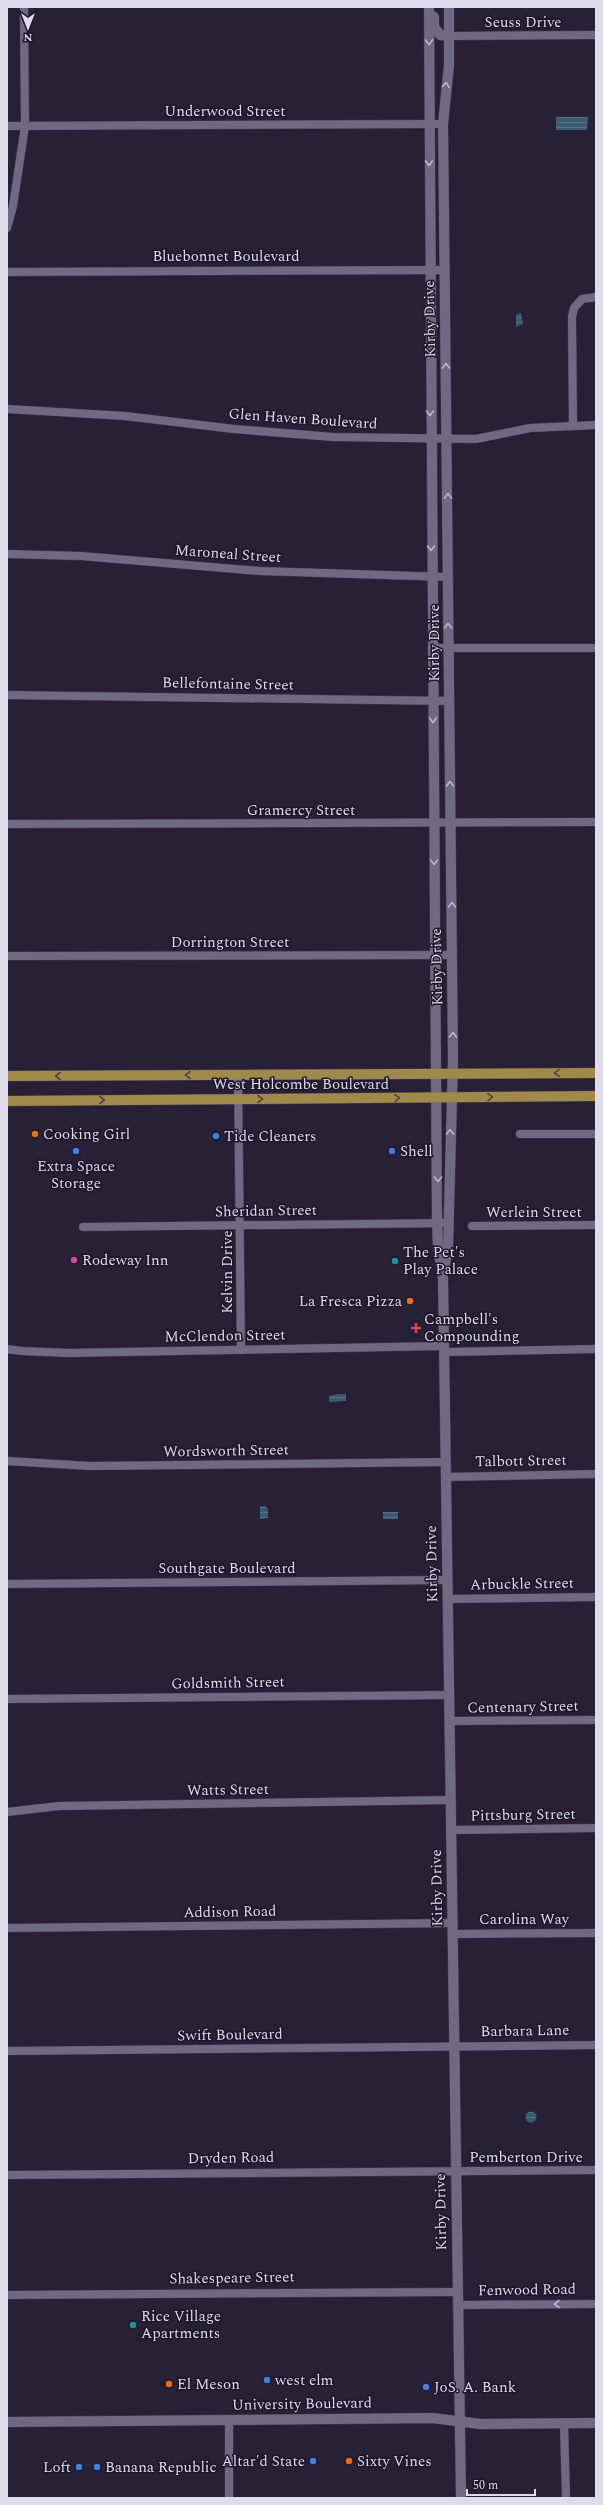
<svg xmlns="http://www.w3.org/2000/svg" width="603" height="2505" viewBox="0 0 603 2505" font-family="Spectral,serif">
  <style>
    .water { fill: url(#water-rules) }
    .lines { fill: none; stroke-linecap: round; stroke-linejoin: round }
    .street-casing { stroke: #413b4e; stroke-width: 9 }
    .secondary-casing { stroke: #413b4e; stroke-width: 11 }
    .primary-casing { stroke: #413b4e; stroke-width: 11 }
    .street { stroke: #706984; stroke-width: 8 }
    .secondary { stroke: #706984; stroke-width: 10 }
    .primary { stroke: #a1894c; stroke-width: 10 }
    .oneway { stroke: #bdb9cb }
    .oneway2 { stroke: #524539 }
    .food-dot { fill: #e8710a; stroke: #1d172c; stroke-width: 1.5 }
    .shop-dot { fill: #3f7fe0; stroke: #1d172c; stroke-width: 1.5 }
    .hotel-dot { fill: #d1479c; stroke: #1d172c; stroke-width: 1.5 }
    .culture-dot { fill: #0f9aa8; stroke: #1d172c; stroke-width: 1.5 }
    .health-dot { fill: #e0444e; stroke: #1d172c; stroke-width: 1.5 }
    .labels { text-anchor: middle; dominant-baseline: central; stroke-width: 3; stroke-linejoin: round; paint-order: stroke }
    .street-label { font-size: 15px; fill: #dedbea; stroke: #1d172c }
    .poi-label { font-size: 15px; fill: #dedbea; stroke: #1d172c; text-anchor: start }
  </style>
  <defs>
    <pattern id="water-rules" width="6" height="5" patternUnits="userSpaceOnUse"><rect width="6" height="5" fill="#395a6f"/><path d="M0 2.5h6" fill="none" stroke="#557184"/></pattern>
  </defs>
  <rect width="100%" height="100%" fill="#272037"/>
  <g class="water">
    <path d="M556,117H588L587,130H556Z"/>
    <path d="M521,313L523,324L516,327V315Z"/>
    <path d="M338,1394H346V1401L329,1402V1396Z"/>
    <path d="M265,1506L268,1509V1518L260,1519V1507Z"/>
    <rect x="383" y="1512" width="15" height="7"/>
    <circle cx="531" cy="2117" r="5.5"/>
  </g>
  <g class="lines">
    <g class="street-casing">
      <g id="street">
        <path d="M450,36L596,35"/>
        <path d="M7,126L443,124"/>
        <path d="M7,228L13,206L25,126L24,7"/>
        <path d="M7,272L445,270"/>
        <path d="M7,409L125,416L234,429L333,437L476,439L530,428L596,425"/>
        <path d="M573,426L572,317L574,308L582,299L596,297"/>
        <path d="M7,554L81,556L260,571L448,577"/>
        <path d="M432,648H596"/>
        <path d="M7,695L449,701"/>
        <path d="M7,824L596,822"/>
        <path d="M7,956L452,955"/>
        <path d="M238,1074L241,1350"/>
        <path d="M520,1134H596"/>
        <path d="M472,1226L596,1225"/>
        <path d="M83,1227L449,1223"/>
        <path d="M7,1349L22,1351L68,1353L444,1346"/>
        <path d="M444,1352L596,1349"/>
        <path d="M7,1461L90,1466L446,1462"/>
        <path d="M446,1477L596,1474"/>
        <path d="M7,1584L447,1580"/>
        <path d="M448,1599L596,1597"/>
        <path d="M7,1699L449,1695"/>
        <path d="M450,1721L596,1720"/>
        <path d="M7,1812L59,1806L451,1800"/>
        <path d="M451,1830L596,1828"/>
        <path d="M7,1928L452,1923"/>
        <path d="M453,1934L596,1933"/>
        <path d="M7,2051L596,2045"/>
        <path d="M7,2175L596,2170"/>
        <path d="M7,2295L458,2292"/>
        <path d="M458,2305L596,2304"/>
        <path d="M229,2420V2498"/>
        <path d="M564,2423L566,2498"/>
      </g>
    </g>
    <g class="secondary-casing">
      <g id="secondary">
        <path d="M429,7L437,1223L438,1248L443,1278L461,2498"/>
        <path d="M434,17V27L440,35L450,36"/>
        <path d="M444,1270L448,1247L453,1060L443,124L449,65V7"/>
        <path d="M7,2422L433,2418L480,2424L596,2423"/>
      </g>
    </g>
    <g class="primary-casing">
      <g id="primary">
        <path d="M7,1076L596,1073"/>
        <path d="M7,1101L596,1096"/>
      </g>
    </g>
    <use href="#street" class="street"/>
    <use href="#secondary" class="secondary"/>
    <use href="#primary" class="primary"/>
  </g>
  <defs><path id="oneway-chevron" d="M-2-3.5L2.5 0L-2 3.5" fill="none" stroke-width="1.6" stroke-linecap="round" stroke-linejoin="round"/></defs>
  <g class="oneway">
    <use href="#oneway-chevron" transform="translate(429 42) rotate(89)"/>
    <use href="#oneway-chevron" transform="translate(446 85) rotate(-82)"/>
    <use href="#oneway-chevron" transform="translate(429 163) rotate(90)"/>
    <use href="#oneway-chevron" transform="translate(446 366) rotate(-91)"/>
    <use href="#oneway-chevron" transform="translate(430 413) rotate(90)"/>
    <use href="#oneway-chevron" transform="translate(448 496) rotate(-91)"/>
    <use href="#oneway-chevron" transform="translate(431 548) rotate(89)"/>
    <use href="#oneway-chevron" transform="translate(448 626) rotate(-90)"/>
    <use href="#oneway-chevron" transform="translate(433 720) rotate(89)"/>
    <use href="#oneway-chevron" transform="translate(450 784) rotate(-91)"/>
    <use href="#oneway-chevron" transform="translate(434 862) rotate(89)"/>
    <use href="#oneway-chevron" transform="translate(452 905) rotate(-91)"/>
    <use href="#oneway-chevron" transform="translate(453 1035) rotate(-90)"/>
    <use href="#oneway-chevron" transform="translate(450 1132) rotate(-89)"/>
    <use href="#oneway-chevron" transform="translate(438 1179) rotate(90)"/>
    <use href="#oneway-chevron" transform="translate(557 2304) rotate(179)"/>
  </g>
  <g class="oneway2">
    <use href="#oneway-chevron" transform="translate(557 1073) rotate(179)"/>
    <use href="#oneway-chevron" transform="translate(188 1075) rotate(180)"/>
    <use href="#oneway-chevron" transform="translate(58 1076) rotate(180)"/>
    <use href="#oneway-chevron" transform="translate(490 1097) rotate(-1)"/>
    <use href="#oneway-chevron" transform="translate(397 1098) rotate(-1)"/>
    <use href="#oneway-chevron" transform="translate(260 1099)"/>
    <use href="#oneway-chevron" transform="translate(102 1100)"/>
  </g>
  <g class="food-dot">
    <circle cx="35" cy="1134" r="4"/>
    <circle cx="410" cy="1301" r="4"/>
    <circle cx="169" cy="2384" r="4"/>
    <circle cx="349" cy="2461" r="4"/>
  </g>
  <g class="shop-dot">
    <circle cx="216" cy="1136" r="4"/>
    <circle cx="76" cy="1151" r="4"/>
    <circle cx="392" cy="1151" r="4"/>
    <circle cx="267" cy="2380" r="4"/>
    <circle cx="426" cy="2387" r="4"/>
    <circle cx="313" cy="2461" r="4"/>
    <circle cx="79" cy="2467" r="4"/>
    <circle cx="97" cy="2467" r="4"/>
  </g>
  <circle class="hotel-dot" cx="74" cy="1260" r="4"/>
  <g class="culture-dot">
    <circle cx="395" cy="1261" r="4"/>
    <circle cx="133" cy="2325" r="4"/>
  </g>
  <path class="health-dot" d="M414 1322h4v4h4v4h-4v4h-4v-4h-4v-4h4z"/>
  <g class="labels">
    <g class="street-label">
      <text x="523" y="22">Seuss Drive</text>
      <text x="225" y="111">Underwood Street</text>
      <text x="226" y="256">Bluebonnet Boulevard</text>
      <text transform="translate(430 319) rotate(-91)">Kirby Drive</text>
      <text transform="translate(303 419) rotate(4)">Glen Haven Boulevard</text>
      <text transform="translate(228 554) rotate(4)">Maroneal Street</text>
      <text transform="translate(434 643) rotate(-90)">Kirby Drive</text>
      <text transform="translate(228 684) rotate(1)">Bellefontaine Street</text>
      <text x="301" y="810">Gramercy Street</text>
      <text x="230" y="942">Dorrington Street</text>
      <text transform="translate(437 967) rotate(-91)">Kirby Drive</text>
      <text x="301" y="1084">West Holcombe Boulevard</text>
      <text transform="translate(266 1211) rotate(-1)">Sheridan Street</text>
      <text x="534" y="1212">Werlein Street</text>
      <text transform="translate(227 1272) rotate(-90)">Kelvin Drive</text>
      <text transform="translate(225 1336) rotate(-1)">McClendon Street</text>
      <text transform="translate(226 1451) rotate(-1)">Wordsworth Street</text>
      <text transform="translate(521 1461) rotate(-1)">Talbott Street</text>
      <text transform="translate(432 1564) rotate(-91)">Kirby Drive</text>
      <text x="227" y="1568">Southgate Boulevard</text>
      <text transform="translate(522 1584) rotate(-1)">Arbuckle Street</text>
      <text transform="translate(228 1683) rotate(-1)">Goldsmith Street</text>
      <text transform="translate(523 1707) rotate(-1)">Centenary Street</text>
      <text transform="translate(228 1790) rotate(-1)">Watts Street</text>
      <text transform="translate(523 1815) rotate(-1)">Pittsburg Street</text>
      <text transform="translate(437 1888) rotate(-91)">Kirby Drive</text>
      <text transform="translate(230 1912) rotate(-1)">Addison Road</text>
      <text x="524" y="1919">Carolina Way</text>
      <text transform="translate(525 2031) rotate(-1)">Barbara Lane</text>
      <text transform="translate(230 2035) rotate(-1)">Swift Boulevard</text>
      <text x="526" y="2157">Pemberton Drive</text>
      <text transform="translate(231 2158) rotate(-1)">Dryden Road</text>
      <text transform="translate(441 2212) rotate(-91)">Kirby Drive</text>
      <text transform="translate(232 2278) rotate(-1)">Shakespeare Street</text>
      <text transform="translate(527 2290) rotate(-1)">Fenwood Road</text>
      <text transform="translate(302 2404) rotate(-1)">University Boulevard</text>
    </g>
    <g class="poi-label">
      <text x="43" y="1134">Cooking Girl</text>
      <text x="224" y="1136">Tide Cleaners</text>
      <text x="400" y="1151">Shell</text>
      <text x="76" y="1166" text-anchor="middle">Extra Space<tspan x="76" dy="17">Storage</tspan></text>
      <text x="403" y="1252">The Pet's<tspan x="403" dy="17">Play Palace</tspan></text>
      <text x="82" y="1260">Rodeway Inn</text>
      <text x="402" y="1301" text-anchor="end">La Fresca Pizza</text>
      <text x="424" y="1319">Campbell's<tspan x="424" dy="17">Compounding</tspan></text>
      <text x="141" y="2316">Rice Village<tspan x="141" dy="17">Apartments</tspan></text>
      <text x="275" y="2380">west elm</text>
      <text x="177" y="2384">El Meson</text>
      <text x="434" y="2387">JoS. A. Bank</text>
      <text x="305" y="2461" text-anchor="end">Altar'd State</text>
      <text x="357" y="2461">Sixty Vines</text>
      <text x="71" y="2467" text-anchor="end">Loft</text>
      <text x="105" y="2467">Banana Republic</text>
    </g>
  </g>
  <rect width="603" height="2505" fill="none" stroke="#dedbea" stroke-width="16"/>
  <g transform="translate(28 28) rotate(180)" stroke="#1d172c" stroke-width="3" paint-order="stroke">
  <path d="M0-3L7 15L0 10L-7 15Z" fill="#dedbea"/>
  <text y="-6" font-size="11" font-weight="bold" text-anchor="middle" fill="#dedbea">N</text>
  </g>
  <path d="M467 2489v6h68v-6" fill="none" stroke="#dedbea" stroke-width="2"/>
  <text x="473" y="2489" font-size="12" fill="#dedbea" stroke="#1d172c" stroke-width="3" paint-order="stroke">50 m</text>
</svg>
